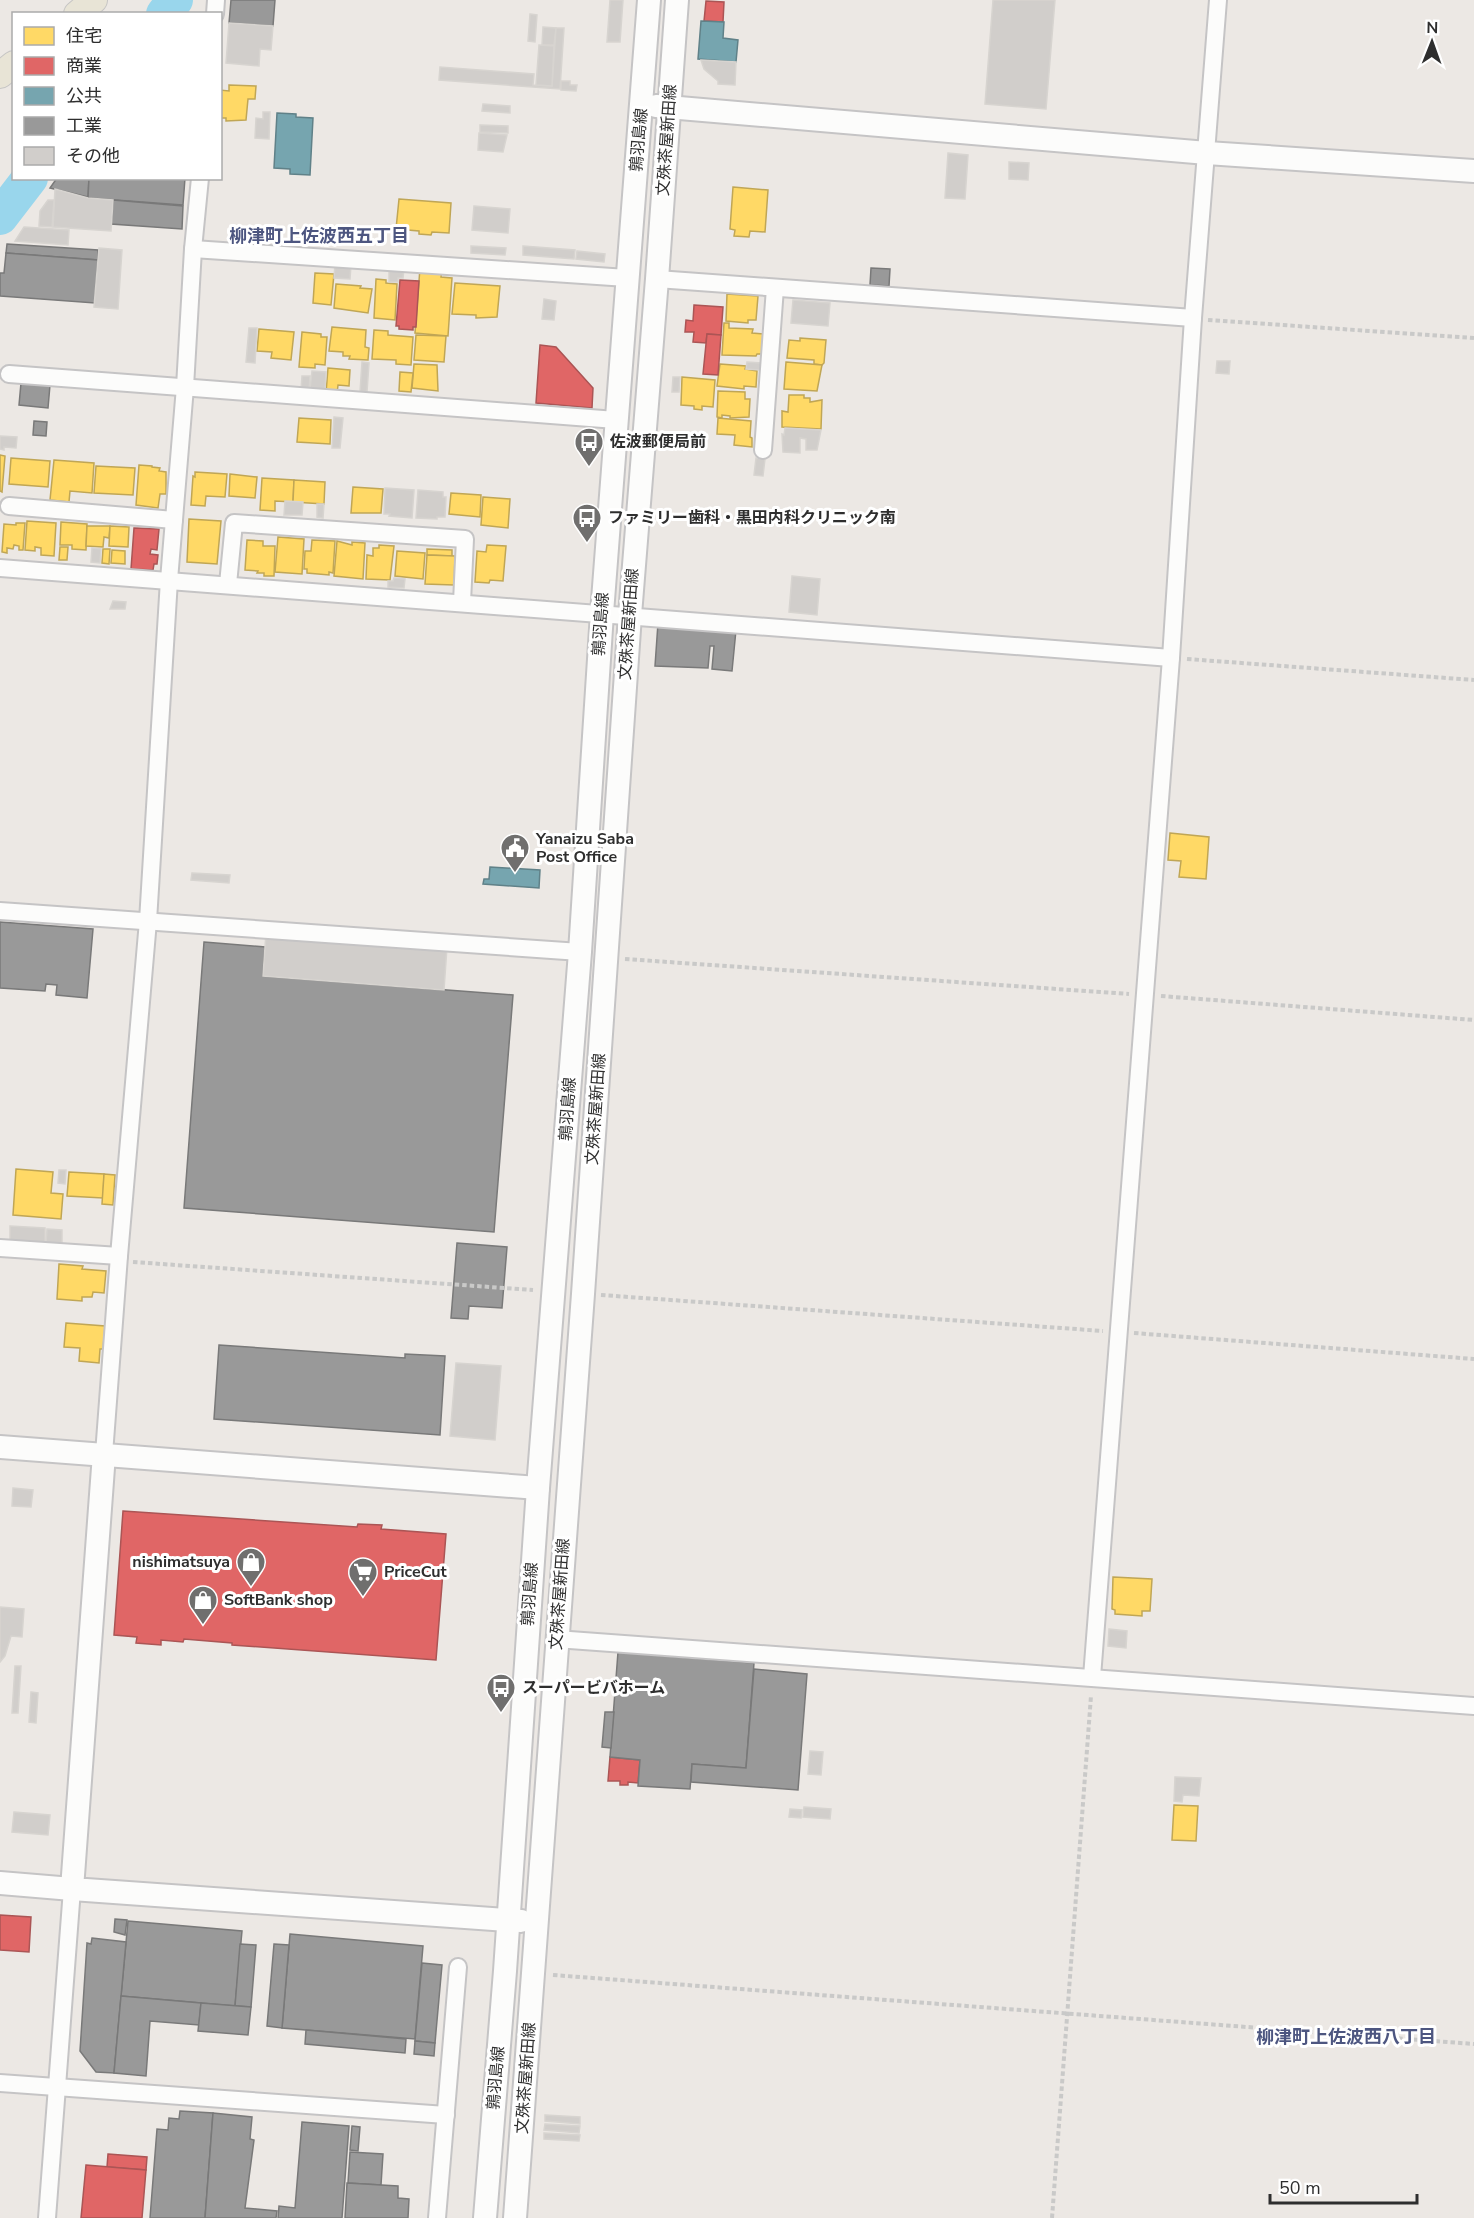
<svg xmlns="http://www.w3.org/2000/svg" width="1474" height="2218" viewBox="0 0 1474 2218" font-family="'Nunito Sans','Noto Sans JP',sans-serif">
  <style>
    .homes { fill: #ffd966; stroke: #c0a655; stroke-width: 1.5 }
    .shops { fill: #e06666; stroke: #ab5555; stroke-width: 1.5 }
    .public { fill: #76a5af; stroke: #608188; stroke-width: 1.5 }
    .industry { fill: #999; stroke: #797979; stroke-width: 1.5 }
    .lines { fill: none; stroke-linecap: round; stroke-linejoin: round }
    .river { stroke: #99d6ec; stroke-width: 36 }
    .building { fill: #d1cecb; stroke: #d7d4d0; stroke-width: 1.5 }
    .street-casing { stroke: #c5c4c5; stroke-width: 20 }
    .secondary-casing { stroke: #c5c4c5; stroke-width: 26 }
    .primary-casing { stroke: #c6c5c4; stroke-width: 28 }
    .path { stroke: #c9c9c8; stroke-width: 4; stroke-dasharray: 4.5 3; stroke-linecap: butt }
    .street { stroke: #fcfcfb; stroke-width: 16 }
    .secondary { stroke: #fcfcfb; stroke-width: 22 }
    .primary { stroke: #e8e4d6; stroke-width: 26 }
    .labels { text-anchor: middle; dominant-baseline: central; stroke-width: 6; stroke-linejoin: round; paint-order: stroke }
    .street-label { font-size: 16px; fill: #2e2e2e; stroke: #fff }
    .poi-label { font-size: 16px; font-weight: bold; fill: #2e2e2e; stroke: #fff; text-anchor: start }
    .neighbourhood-label { font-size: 18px; font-weight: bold; fill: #4d5680; stroke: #fff }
  </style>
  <rect width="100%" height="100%" fill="#ece8e4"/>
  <g class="homes">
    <path d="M229,85L256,86L255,99H248L246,120L226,121V118H220V90L229,91Z"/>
    <path d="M733,187L768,190L765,232L750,231L749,237L734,236L735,230L730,229Z"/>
    <path d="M399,199L451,203L449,233L432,232L431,235L419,234V231L396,229Z"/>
    <path d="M420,268L442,270L441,277L452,278L448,336L415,333Z"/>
    <path d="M315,273L334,274L331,305L313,303Z"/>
    <path d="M376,279L386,280V283L397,284L395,320L374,318Z"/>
    <path d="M455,283L500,286L497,317L476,318V315L452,314Z"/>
    <path d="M336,284L361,286L360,288L372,289L368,313L334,308Z"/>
    <path d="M727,294L758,296L756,320H748V323L726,321Z"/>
    <path d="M724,323H729V328L753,329L752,333L765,334L764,354H757L756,356L722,355Z"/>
    <path d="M332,327L366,330L365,347L369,348L368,360L349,359L350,356H343V352L329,351Z"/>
    <path d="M259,329L294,332L291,360L271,358L272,352L257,351Z"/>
    <path d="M374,330L388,331V335L413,337L411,365L396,364V360L372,359Z"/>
    <path d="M302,332L321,334V337H327L325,365L315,364V368L299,367Z"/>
    <path d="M416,335L446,336L444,362L414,360Z"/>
    <path d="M800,338L826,340L824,363L822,365L814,364V360L787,358L789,340L800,341Z"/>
    <path d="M786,362L822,365L817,391L784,389Z"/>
    <path d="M414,364L437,365L438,391L412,388Z"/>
    <path d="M720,364L746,366L745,369L757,371L756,387L744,386V389L717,386Z"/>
    <path d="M328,368L350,370L349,386L338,385L337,394L326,393Z"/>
    <path d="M400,372L413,373L411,392L399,391Z"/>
    <path d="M682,377L715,380L713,407L702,406V410L694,409V406L681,405Z"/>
    <path d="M718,391L745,392V399H750L749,417L730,418V416L722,415V418L717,417Z"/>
    <path d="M789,395H804V398H810V402L822,400L821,429L782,427V411L788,412Z"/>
    <path d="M299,418L331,420L330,444L297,442Z"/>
    <path d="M718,418L751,421L750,437L752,438V447L734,445L735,435L717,434Z"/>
    <path d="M0,455L5,456L2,492L0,491Z"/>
    <path d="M11,458L50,461L48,487L9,484Z"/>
    <path d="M54,460L94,463L92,493L70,491L69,502L50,500Z"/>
    <path d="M139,465L152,466V467L160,468L159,471L166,472V494H160L158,508L136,505Z"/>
    <path d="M96,466L135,468L133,495L94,493Z"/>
    <path d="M195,472L227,474L225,497L206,496L205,506L191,505L193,476L195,477Z"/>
    <path d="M230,474L257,477L255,498L229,496Z"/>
    <path d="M262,478L294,480L293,502L275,501V511L260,510Z"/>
    <path d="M294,480L325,482L324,504L293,502Z"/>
    <path d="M353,487L383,489L381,513H351Z"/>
    <path d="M451,493L481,495L480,517L449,514Z"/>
    <path d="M483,497L510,499L508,528L481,525Z"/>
    <path d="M189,519L221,521L217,564L187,562Z"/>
    <path d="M27,521L56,523L54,556L41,555V548L35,547V551L25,550Z"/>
    <path d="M61,522L87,524L86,550L72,549V545H60Z"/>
    <path d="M16,523H25L23,550H19V546L14,545L13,549L7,548V553L2,552L4,524L16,525Z"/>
    <path d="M87,526H110L109,538L104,537L103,547L86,546Z"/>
    <path d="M110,526L129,527L128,547L109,546Z"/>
    <path d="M278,537L304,539L302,574L275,572Z"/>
    <path d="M247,540L263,541V546H275L274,576H264V573H257L258,571L245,570Z"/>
    <path d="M312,540L335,541L333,573L329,572V575L307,573V569H304L305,551H311Z"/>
    <path d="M337,541L352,545V542L365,543L363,579L334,576Z"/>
    <path d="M379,545L394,546L390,580L366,579L367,555L373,556V548H379Z"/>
    <path d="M487,545L506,546L503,581L490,580L489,583L475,582L477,551L486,552Z"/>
    <path d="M60,547H68L67,560H59Z"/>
    <path d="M103,549H110L109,564L102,563Z"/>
    <path d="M427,549L452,550V556L427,555Z"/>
    <path d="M112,550L125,551V564L111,563Z"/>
    <path d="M397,551L425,553L423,579L395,576Z"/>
    <path d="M427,555L455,556L454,585L425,584Z"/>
    <path d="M1170,833L1209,837L1206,879L1179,877L1181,861L1168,860Z"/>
    <path d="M16,1169L53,1172L51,1193L63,1194L61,1219L13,1215Z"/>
    <path d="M69,1172L104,1174L103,1198L67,1196Z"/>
    <path d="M104,1174L115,1175L113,1205L102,1204Z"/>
    <path d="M59,1264L83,1266L82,1269L106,1271L104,1293L93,1292L92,1297H82V1301L57,1299Z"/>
    <path d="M66,1323L105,1326L103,1349H100L99,1363L79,1361L80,1348L64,1347Z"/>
    <path d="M1113,1577L1152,1579L1150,1611H1142V1616L1115,1614V1610L1112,1609Z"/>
    <path d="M1174,1805L1198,1806L1196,1841L1172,1840Z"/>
  </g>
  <g class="shops">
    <path d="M706,1L724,2L723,22L704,21Z"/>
    <path d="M400,280L419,281L416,327H413V330L399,329V326H396Z"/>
    <path d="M694,305L723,307L721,335L707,334L706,343L693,342L694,332H685L686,320L693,321Z"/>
    <path d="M707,334L721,335L718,375L703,374Z"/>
    <path d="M540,345L556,347L593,388L592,408L536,403Z"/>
    <path d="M134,528L159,529L157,550L151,549L150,554L158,555L157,564H154L153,570L131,569Z"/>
    <path d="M123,1511L357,1527L358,1524L382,1525L381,1529L446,1534L436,1660L232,1645V1643L184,1639L183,1642L161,1640V1645L136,1643L137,1637L114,1635Z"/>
    <path d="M610,1757L640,1760L638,1783L628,1782V1785H620V1781H608Z"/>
    <path d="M0,1915L31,1917L29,1952L0,1950Z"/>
    <path d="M108,2154L147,2157L146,2170L107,2167Z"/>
    <path d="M86,2165L146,2170L142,2218H81Z"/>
  </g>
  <g class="public">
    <path d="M701,21L724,22L723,38L738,40L736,62L698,59Z"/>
    <path d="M277,113L296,114V117L313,118L310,175L290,174V169L274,168Z"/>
    <path d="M490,867L540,870L539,888L483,884L484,879H489Z"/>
  </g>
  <g class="industry">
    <path d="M231,0H275L273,26L229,23Z"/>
    <path d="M57,178H89L88,197L50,188Z"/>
    <path d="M89,178H185L183,205L88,198Z"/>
    <path d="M113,200L183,206L182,229L111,224Z"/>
    <path d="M7,244L98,250V260L6,253Z"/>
    <path d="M6,253L98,260L95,303L0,296V273H4Z"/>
    <path d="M871,268L890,269L889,286L870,285Z"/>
    <path d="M21,383L50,385L48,408L19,405Z"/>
    <path d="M34,421L47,422L46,436L33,435Z"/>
    <path d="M658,623L736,630L732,671L712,669L714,646H710L708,668L655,666Z"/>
    <path d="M0,922L93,929L87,998L56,995L57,985L46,984L45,991L0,988Z"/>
    <path d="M204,942L265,947L263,976L513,995L494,1232L184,1208Z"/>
    <path d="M457,1243L507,1247L502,1308L469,1306L468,1319L451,1318Z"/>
    <path d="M219,1345L405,1358V1354L445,1356L440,1435L214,1419Z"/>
    <path d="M618,1652L754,1663L746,1768L692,1764L690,1789L638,1786L640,1760L610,1757Z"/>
    <path d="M754,1669L807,1674L798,1790L691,1782L692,1764L746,1768Z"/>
    <path d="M605,1712H614L611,1748L602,1747Z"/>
    <path d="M115,1919L127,1920L125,1935L114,1932Z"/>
    <path d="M128,1921L242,1931L235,2006L121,1996Z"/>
    <path d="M290,1934L423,1946L415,2039L282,2028Z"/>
    <path d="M92,1938L126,1942L114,2073L96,2072L80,2051L87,1943L91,1944Z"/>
    <path d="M240,1944L256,1945L251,2007L235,2006Z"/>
    <path d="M274,1944L289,1945L282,2028L267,2026Z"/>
    <path d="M422,1963L442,1965L435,2043L415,2041Z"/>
    <path d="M121,1996L201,2003L199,2025L150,2021L146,2076L114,2073Z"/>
    <path d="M201,2003L251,2007L248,2035L198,2031Z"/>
    <path d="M306,2030L406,2039L405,2053L305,2044Z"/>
    <path d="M415,2041L435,2043L434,2056L414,2054Z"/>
    <path d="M180,2111L213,2113L205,2218H150L157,2129L168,2130L169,2118L179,2119Z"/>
    <path d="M213,2113L252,2117L250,2139L254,2140L245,2208L277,2211L276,2218H205Z"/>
    <path d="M302,2122L349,2126L342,2218H278L279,2206L295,2208Z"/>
    <path d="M352,2126L360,2127L358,2151L350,2150Z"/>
    <path d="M350,2152L383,2154L381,2185L348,2183Z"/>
    <path d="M347,2183L398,2186V2198L409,2199L408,2218H345Z"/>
  </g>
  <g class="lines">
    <g class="river">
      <path d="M164,14L175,0"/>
      <path d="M0,217L30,178"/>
    </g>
  </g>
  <g class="building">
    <path d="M610,0H623L620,42H607Z"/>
    <path d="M993,0H1055L1046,109L985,104Z"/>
    <path d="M530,14L537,15L535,42L528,41Z"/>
    <path d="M229,23L273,26L271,50L260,49L259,66L226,63Z"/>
    <path d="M543,27L556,28L554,45H542Z"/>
    <path d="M556,28H564L560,89L439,80L440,67L534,74L533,85L552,86Z"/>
    <path d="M539,45L554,46L552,86L536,85Z"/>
    <path d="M701,60L736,62L735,85L718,84V81L704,69Z"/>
    <path d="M561,81H570V85H577L576,91L561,90Z"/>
    <path d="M483,104L510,106V113L482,111Z"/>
    <path d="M263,112H270L269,139L255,138L256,118L263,119Z"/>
    <path d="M480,125L508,126V133L480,132Z"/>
    <path d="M479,133L507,135L503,152L478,150Z"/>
    <path d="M948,153L968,155L965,199L945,198Z"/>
    <path d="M1009,162L1029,163L1028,180L1009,179Z"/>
    <path d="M55,189L88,198L113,200L111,231L53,227Z"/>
    <path d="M48,200H54L52,227L39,226L40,211Z"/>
    <path d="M474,206L510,209L508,233L472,230Z"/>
    <path d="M24,227L69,230L68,245L15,241Z"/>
    <path d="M471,246L506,248L505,255L471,253Z"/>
    <path d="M523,246L575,250L574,259L523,255Z"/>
    <path d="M99,248L122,250L118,309L94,307Z"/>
    <path d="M577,251L605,254L604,262L576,259Z"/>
    <path d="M335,264L351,265L350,279L334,278Z"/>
    <path d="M389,268L404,269L403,278H398V282H389Z"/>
    <path d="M544,299L556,301L554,320L542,319Z"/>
    <path d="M793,300L830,303L828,326L791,323Z"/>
    <path d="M249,328H257L255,363L246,362Z"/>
    <path d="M1217,361H1230L1229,374L1216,373Z"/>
    <path d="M362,362L369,363L367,392H360Z"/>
    <path d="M747,362L761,363L760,370L746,369Z"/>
    <path d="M312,371L326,372L325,390L310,389Z"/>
    <path d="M302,376H310L309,391L301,390Z"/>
    <path d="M673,377H680L679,392H672Z"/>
    <path d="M334,417L343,418L340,448H332Z"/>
    <path d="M785,428L821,430L817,450H806V439L800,438V453L783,452L782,434L784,435Z"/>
    <path d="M0,436L17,437L16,448L4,447V450L0,449Z"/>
    <path d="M756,458L765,459L763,476L754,475Z"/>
    <path d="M385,488L414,490L412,518L389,516L390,514H384Z"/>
    <path d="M418,490L443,492V497H446L445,517H437V519L416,518Z"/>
    <path d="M285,501L303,502L302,515H284Z"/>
    <path d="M317,504H324L323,518L317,517Z"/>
    <path d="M92,548L101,549L100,563L91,562Z"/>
    <path d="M792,576L820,579L817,615L789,612Z"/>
    <path d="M394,578L405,579L404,588L388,587V581H393Z"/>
    <path d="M113,601L126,602L125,609H110Z"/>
    <path d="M192,873L230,875L229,883L191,880Z"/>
    <path d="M266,933L447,947L444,990L263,976Z"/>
    <path d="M59,1170H66L65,1184L58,1183Z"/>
    <path d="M10,1226L45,1228V1243L10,1241Z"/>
    <path d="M47,1229L62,1230V1244L46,1243Z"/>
    <path d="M456,1363L501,1366L495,1440L450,1436Z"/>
    <path d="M13,1488L33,1490L31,1507L12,1506Z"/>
    <path d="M0,1607L24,1609L22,1637L11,1636L5,1656L0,1662Z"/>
    <path d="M1109,1629L1127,1631L1126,1648L1108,1646Z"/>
    <path d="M15,1666H21L18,1713H12Z"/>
    <path d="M31,1692L38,1693L36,1723L29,1722Z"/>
    <path d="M810,1751L823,1752L821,1775L808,1774Z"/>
    <path d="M1175,1777L1201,1778L1199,1796L1183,1795L1182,1802L1174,1801Z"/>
    <path d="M804,1807L831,1809L830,1819L803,1817Z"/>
    <path d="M790,1809L802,1810L801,1818L789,1817Z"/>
    <path d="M14,1812L50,1815L48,1835L12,1832Z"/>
    <path d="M545,2115L580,2117V2124L545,2121Z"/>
    <path d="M545,2124L580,2126L579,2133L544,2130Z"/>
    <path d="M544,2133L580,2135L579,2141L544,2139Z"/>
  </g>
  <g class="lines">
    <g class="street-casing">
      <g id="street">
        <path d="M215,14L216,0"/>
        <path d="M193,249L627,278"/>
        <path d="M657,279L1193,318"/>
        <path d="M9,374L616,420"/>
        <path d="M763,450L775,288"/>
        <path d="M9,506L174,520"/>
        <path d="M0,568L1171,658"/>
        <path d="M228,584L234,523L465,539L462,602"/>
        <path d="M0,911L580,952"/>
        <path d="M0,1248L119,1256"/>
        <path d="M104,1454L119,1256L148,921L169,580L185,387L193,249L200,178"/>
        <path d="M556,1639L1474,1706"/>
        <path d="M1092,1677L1171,658L1193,318L1218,0"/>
        <path d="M0,2083L446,2115"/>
        <path d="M47,2218L72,1889"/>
        <path d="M437,2218L458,1967"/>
      </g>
    </g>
    <g class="secondary-casing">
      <g id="secondary">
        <path d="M656,106L1207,153L1474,171"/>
        <path d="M0,1447L538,1488"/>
        <path d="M104,1454L72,1889L521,1921"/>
        <path d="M0,1883L72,1889"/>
        <path d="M485,2218L505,1971L538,1488L580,952L602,613L649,0"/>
        <path d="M515,2218L583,1294L630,615L657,279L677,0"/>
      </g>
    </g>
    <g class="primary-casing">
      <g id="primary">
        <path d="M77,14L94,0"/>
        <path d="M0,75L14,64"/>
      </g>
    </g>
    <g class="path">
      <path d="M1208,320L1474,338"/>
      <path d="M1187,659L1474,680"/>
      <path d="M625,959L1129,994"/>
      <path d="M1161,996L1474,1020"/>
      <path d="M133,1262L533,1290"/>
      <path d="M601,1295L1103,1331"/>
      <path d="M1134,1333L1474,1359"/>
      <path d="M553,1975L1474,2044"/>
      <path d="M1052,2218L1091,1696"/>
    </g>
    <use href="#street" class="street"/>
    <use href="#secondary" class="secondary"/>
    <use href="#primary" class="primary"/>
  </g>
  <defs>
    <g id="bus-pin" transform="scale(1.5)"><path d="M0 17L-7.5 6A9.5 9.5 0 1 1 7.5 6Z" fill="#706f6e" stroke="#fff"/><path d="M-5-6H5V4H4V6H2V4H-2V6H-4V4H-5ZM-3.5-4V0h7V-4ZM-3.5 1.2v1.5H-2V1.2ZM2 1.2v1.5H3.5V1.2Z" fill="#fff"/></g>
    <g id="civic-pin" transform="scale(1.5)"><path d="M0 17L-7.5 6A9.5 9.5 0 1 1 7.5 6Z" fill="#706f6e" stroke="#fff"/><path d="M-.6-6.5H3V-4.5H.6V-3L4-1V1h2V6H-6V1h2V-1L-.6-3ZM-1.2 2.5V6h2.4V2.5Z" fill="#fff"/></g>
    <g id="shop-pin" transform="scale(1.5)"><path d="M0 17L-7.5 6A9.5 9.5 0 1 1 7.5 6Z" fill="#706f6e" stroke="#fff"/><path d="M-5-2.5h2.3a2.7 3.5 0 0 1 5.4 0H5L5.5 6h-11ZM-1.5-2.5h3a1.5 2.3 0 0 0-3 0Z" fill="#fff"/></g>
    <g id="supermarket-pin" transform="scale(1.5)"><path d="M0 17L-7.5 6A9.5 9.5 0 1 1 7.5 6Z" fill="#706f6e" stroke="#fff"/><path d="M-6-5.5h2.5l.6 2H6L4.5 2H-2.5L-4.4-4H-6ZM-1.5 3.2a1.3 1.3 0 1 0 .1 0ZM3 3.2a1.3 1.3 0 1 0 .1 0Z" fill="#fff"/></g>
  </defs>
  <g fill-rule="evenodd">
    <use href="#bus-pin" x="589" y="442"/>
    <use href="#bus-pin" x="587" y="518"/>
    <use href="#civic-pin" x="515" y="848"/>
    <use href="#shop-pin" x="251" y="1562"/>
    <use href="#supermarket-pin" x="363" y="1572"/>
    <use href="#shop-pin" x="203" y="1600"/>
    <use href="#bus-pin" x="501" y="1688"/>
  </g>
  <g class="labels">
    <g class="street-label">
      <text transform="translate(639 140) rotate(-85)">鶉羽島線</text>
      <text transform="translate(667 140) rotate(-86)">文殊茶屋新田線</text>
      <text transform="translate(601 624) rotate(-86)">鶉羽島線</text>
      <text transform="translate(629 624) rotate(-86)">文殊茶屋新田線</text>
      <text transform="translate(568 1109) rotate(-86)">鶉羽島線</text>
      <text transform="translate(596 1109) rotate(-86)">文殊茶屋新田線</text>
      <text transform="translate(530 1594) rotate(-86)">鶉羽島線</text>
      <text transform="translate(560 1594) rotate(-86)">文殊茶屋新田線</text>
      <text transform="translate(496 2078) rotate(-85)">鶉羽島線</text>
      <text transform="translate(526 2078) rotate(-86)">文殊茶屋新田線</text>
    </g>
    <g class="poi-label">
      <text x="610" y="442">佐波郵便局前</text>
      <text x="608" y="518">ファミリー歯科・黒田内科クリニック南</text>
      <text x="536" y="839">Yanaizu Saba<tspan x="536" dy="18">Post Office</tspan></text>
      <text x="230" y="1562" text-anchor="end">nishimatsuya</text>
      <text x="384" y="1572">PriceCut</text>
      <text x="224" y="1600">SoftBank shop</text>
      <text x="522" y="1688">スーパービバホーム</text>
    </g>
    <g class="neighbourhood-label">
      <text x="319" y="236">柳津町上佐波西五丁目</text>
      <text x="1346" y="2037">柳津町上佐波西八丁目</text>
    </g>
  </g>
  <rect x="12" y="12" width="210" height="168" fill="#ffffff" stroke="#ababab" stroke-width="1.5"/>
  <rect x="24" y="27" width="30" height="18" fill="#ffd966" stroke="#ababab" stroke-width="1.5"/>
  <text x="66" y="42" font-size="18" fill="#2e2e2e">住宅</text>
  <rect x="24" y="57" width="30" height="18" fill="#e06666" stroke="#ababab" stroke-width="1.5"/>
  <text x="66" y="72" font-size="18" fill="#2e2e2e">商業</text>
  <rect x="24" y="87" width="30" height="18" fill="#76a5af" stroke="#ababab" stroke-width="1.5"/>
  <text x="66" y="102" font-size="18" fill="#2e2e2e">公共</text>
  <rect x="24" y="117" width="30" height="18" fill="#999999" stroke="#ababab" stroke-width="1.5"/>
  <text x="66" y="132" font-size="18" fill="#2e2e2e">工業</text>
  <rect x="24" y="147" width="30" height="18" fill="#d1cecb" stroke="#ababab" stroke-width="1.5"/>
  <text x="66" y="162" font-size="18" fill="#2e2e2e">その他</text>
  <g transform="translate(1432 42) rotate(1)" stroke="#ffffff" stroke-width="4.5" paint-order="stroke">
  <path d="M0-4.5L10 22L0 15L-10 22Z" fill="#2e2e2e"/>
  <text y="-9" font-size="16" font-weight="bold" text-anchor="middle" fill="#2e2e2e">N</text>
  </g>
  <path d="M1270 2194v9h147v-9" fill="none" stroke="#2e2e2e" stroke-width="3"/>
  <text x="1279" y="2194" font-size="18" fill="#2e2e2e" stroke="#ffffff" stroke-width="4.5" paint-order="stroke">50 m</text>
</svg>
